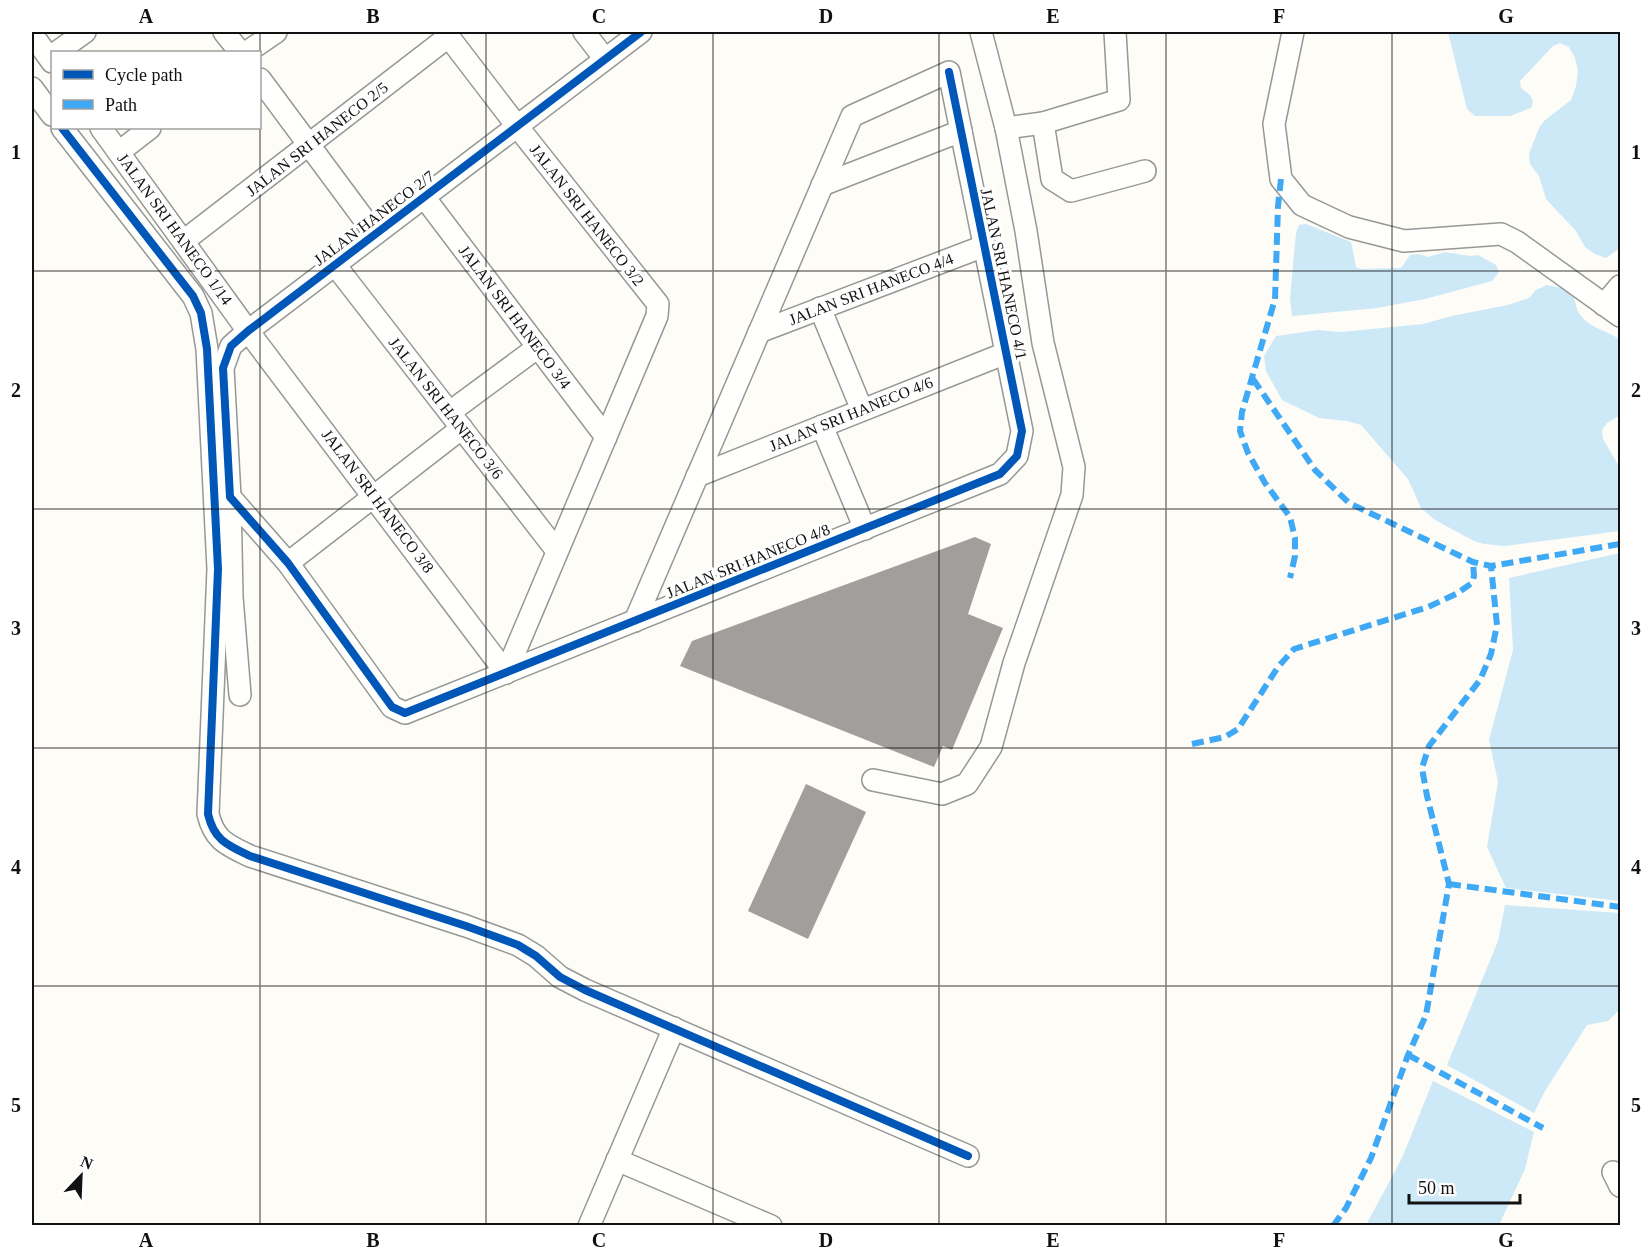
<svg xmlns="http://www.w3.org/2000/svg" width="1652" height="1257" viewBox="0 0 1652 1257" font-family="'Times New Roman',serif">
  <style>
    .water { fill: #cde8f7 }
    .building { fill: #a19f9c }
    .lines { fill: none; stroke-linecap: round; stroke-linejoin: round }
    .minor-casing { stroke: #979795; stroke-width: 24 }
    .minor { stroke: #fffffe; stroke-width: 21 }
    .quiet { stroke: #3fa9f5; stroke-width: 6; stroke-dasharray: 12 6; stroke-linecap: butt }
    .cycleway-casing { stroke: #fff; stroke-width: 11 }
    .cycleway { stroke: #0057b8; stroke-width: 8 }
    .grid { fill: none; stroke: #111; stroke-width: 1.5; stroke-opacity: 0.55 }
    .labels { text-anchor: middle; dominant-baseline: central; stroke-width: 6; stroke-linejoin: round; paint-order: stroke }
    .street-label { font-size: 16px; fill: #111; stroke: #fff }
    .neatline { fill: none; stroke: #111; stroke-width: 2 }
    .grid-label { font-size: 20px; text-anchor: middle; font-weight: bold; fill: #111 }
  </style>
  <rect width="100%" height="100%" fill="#fdfcf7"/>
  <g class="water">
    <path d="M1448,32H1620V248L1606,258L1595,254L1585,247L1576,231L1546,199L1539,176L1530,164L1529,154L1539,128L1544,121L1571,100L1576,86L1578,71L1575,58L1569,47L1560,43L1553,46L1520,81L1521,88L1530,95L1533,101L1531,108L1510,116H1475L1467,109Z"/>
    <path d="M1306,224L1351,242L1356,267L1360,269L1401,268L1410,255L1419,254L1428,257L1445,252L1470,256L1478,255L1496,265L1499,272L1492,281L1425,299L1377,308L1292,316L1290,298L1296,233L1299,225Z"/>
    <path d="M1547,285L1571,290C1576,297 1574,305 1579,313C1588,328 1607,330 1620,340V415L1607,423L1602,430L1603,439L1620,468V531L1504,546L1484,544L1474,541L1435,520L1421,508L1408,479L1361,425L1347,421L1319,418L1282,400L1266,371L1264,356L1276,336L1318,330L1341,332L1423,324L1452,316L1508,305L1529,298L1536,290Z"/>
    <path d="M1620,553V901L1506,888L1487,847L1498,782L1489,740L1513,650L1509,578Z"/>
    <path d="M1505,905L1620,913V1009L1608,1021L1587,1025L1545,1091L1534,1113L1447,1065L1498,941Z"/>
    <path d="M1433,1081L1534,1132L1525,1169L1499,1225H1366L1402,1158Z"/>
  </g>
  <g class="building">
    <path d="M975,537L991,544L968,614L1003,628L952,750L943,746L934,767L680,666L692,641Z"/>
    <path d="M806,784L866,812L808,939L748,911Z"/>
  </g>
  <g class="lines">
    <g class="minor-casing">
      <g id="minor">
        <path d="M224,32L240,52"/>
        <path d="M445,32L517,126L658,304L657,316L506,673"/>
        <path d="M584,32L605,59"/>
        <path d="M1293,32L1274,124L1281,179L1302,205L1349,227L1404,241L1501,234L1517,242L1620,316"/>
        <path d="M32,34L52,62"/>
        <path d="M57,52L85,32"/>
        <path d="M247,52L276,32"/>
        <path d="M260,79L375,234"/>
        <path d="M32,88L52,115"/>
        <path d="M1043,123L1052,179L1071,191L1145,171"/>
        <path d="M62,128L193,296L201,313L207,349L218,569L208,814C214,840 227,845 250,856L466,926L518,945L536,956L560,977L585,990L968,1156"/>
        <path d="M101,128L248,331L506,673"/>
        <path d="M1006,128L1043,123L1119,100L1115,32"/>
        <path d="M119,152L150,128"/>
        <path d="M822,185L961,131"/>
        <path d="M424,197L606,437"/>
        <path d="M185,240L448,37"/>
        <path d="M335,265L557,551"/>
        <path d="M1604,305L1620,286"/>
        <path d="M820,308L862,410"/>
        <path d="M759,332L984,246"/>
        <path d="M450,412L538,347"/>
        <path d="M822,426L865,529"/>
        <path d="M697,476L1006,353"/>
        <path d="M230,497L288,563L392,707L405,713L1000,474L1017,456L1022,431L949,72L852,116L635,621"/>
        <path d="M288,563L462,428"/>
        <path d="M240,695L232,597L230,497L223,368L231,346L248,331L641,32"/>
        <path d="M873,780L942,794L967,784L991,747L1014,663L1072,495L1074,467L1043,343L1026,231L1006,128L981,32"/>
        <path d="M617,1160L771,1226"/>
        <path d="M1613,1172L1620,1186"/>
        <path d="M589,1226L674,1028"/>
      </g>
    </g>
    <use href="#minor" class="minor"/>
    <g class="quiet">
      <path d="M1281,179L1278,206L1275,299L1242,412L1240,431L1248,453L1265,483L1290,517L1295,538V556L1290,578"/>
      <path d="M1253,379L1315,470L1349,503L1473,562L1491,566L1620,544"/>
      <path d="M1192,744L1225,737L1238,729L1278,667L1294,649L1428,607L1456,594L1472,583L1474,576L1473,562"/>
      <path d="M1449,884L1620,907"/>
      <path d="M1408,1055L1543,1128"/>
      <path d="M1333,1226L1346,1208L1371,1158L1408,1055L1426,1015L1449,884L1427,796L1422,768L1429,746L1480,680L1491,654L1497,625L1491,566"/>
    </g>
    <g class="cycleway-casing">
      <g id="cycleway">
        <path d="M641,32L248,331L231,346L223,368L230,497L288,563L392,707L405,713L1000,474L1017,456L1022,431L949,72"/>
        <path d="M62,128L193,296L201,313L207,349L218,569L208,814C214,840 227,845 250,856L466,926L518,945L536,956L560,977L585,990L968,1156"/>
      </g>
    </g>
    <use href="#cycleway" class="cycleway"/>
  </g>
  <path class="grid" d="M260,32V1226M486,32V1226M713,32V1226M939,32V1226M1166,32V1226M1392,32V1226M32,271H1620M32,509H1620M32,748H1620M32,986H1620"/>
  <g class="labels">
    <g class="street-label">
      <text transform="translate(317 139) rotate(-38)">JALAN SRI HANECO 2/5</text>
      <text transform="translate(587 215) rotate(52)">JALAN SRI HANECO 3/2</text>
      <text transform="translate(374 218) rotate(-37)">JALAN HANECO 2/7</text>
      <text transform="translate(175 229) rotate(54)">JALAN SRI HANECO 1/14</text>
      <text transform="translate(1004 274) rotate(78)">JALAN SRI HANECO 4/1</text>
      <text transform="translate(871 289) rotate(-21)">JALAN SRI HANECO 4/4</text>
      <text transform="translate(515 317) rotate(53)">JALAN SRI HANECO 3/4</text>
      <text transform="translate(446 408) rotate(52)">JALAN SRI HANECO 3/6</text>
      <text transform="translate(851 414) rotate(-22)">JALAN SRI HANECO 4/6</text>
      <text transform="translate(378 501) rotate(53)">JALAN SRI HANECO 3/8</text>
      <text transform="translate(748 561) rotate(-22)">JALAN SRI HANECO 4/8</text>
    </g>
  </g>
  <rect width="1652" height="1257" fill="none" stroke="#ffffff" stroke-width="66"/>
  <rect x="51" y="51" width="210" height="78" fill="#ffffff" stroke="#a0a0a0" stroke-width="1.5"/>
  <rect x="63" y="70" width="30" height="9" fill="#0057b8" stroke="#a0a0a0" stroke-width="1.5"/>
  <text x="105" y="81" font-size="18" fill="#111111">Cycle path</text>
  <rect x="63" y="100" width="30" height="9" fill="#3fa9f5" stroke="#a0a0a0" stroke-width="1.5"/>
  <text x="105" y="111" font-size="18" fill="#111111">Path</text>
  <g transform="translate(81 1176) rotate(23)" stroke="#ffffff" stroke-width="4.5" paint-order="stroke">
  <path d="M0-4.5L10 22L0 15L-10 22Z" fill="#111111"/>
  <text y="-9" font-size="16" font-weight="bold" text-anchor="middle" fill="#111111">N</text>
  </g>
  <path d="M1409 1194v9h111v-9" fill="none" stroke="#111111" stroke-width="3"/>
  <text x="1418" y="1194" font-size="18" fill="#111111" stroke="#ffffff" stroke-width="4.5" paint-order="stroke">50 m</text>
  <rect x="33" y="33" width="1586" height="1191" class="neatline"/>
  <g class="grid-label">
    <text x="146" y="23">A</text>
    <text x="373" y="23">B</text>
    <text x="599" y="23">C</text>
    <text x="826" y="23">D</text>
    <text x="1053" y="23">E</text>
    <text x="1279" y="23">F</text>
    <text x="1506" y="23">G</text>
    <text x="16" y="159">1</text>
    <text x="1636" y="159">1</text>
    <text x="16" y="397">2</text>
    <text x="1636" y="397">2</text>
    <text x="16" y="635">3</text>
    <text x="1636" y="635">3</text>
    <text x="16" y="874">4</text>
    <text x="1636" y="874">4</text>
    <text x="16" y="1112">5</text>
    <text x="1636" y="1112">5</text>
    <text x="146" y="1247">A</text>
    <text x="373" y="1247">B</text>
    <text x="599" y="1247">C</text>
    <text x="826" y="1247">D</text>
    <text x="1053" y="1247">E</text>
    <text x="1279" y="1247">F</text>
    <text x="1506" y="1247">G</text>
  </g>
</svg>
